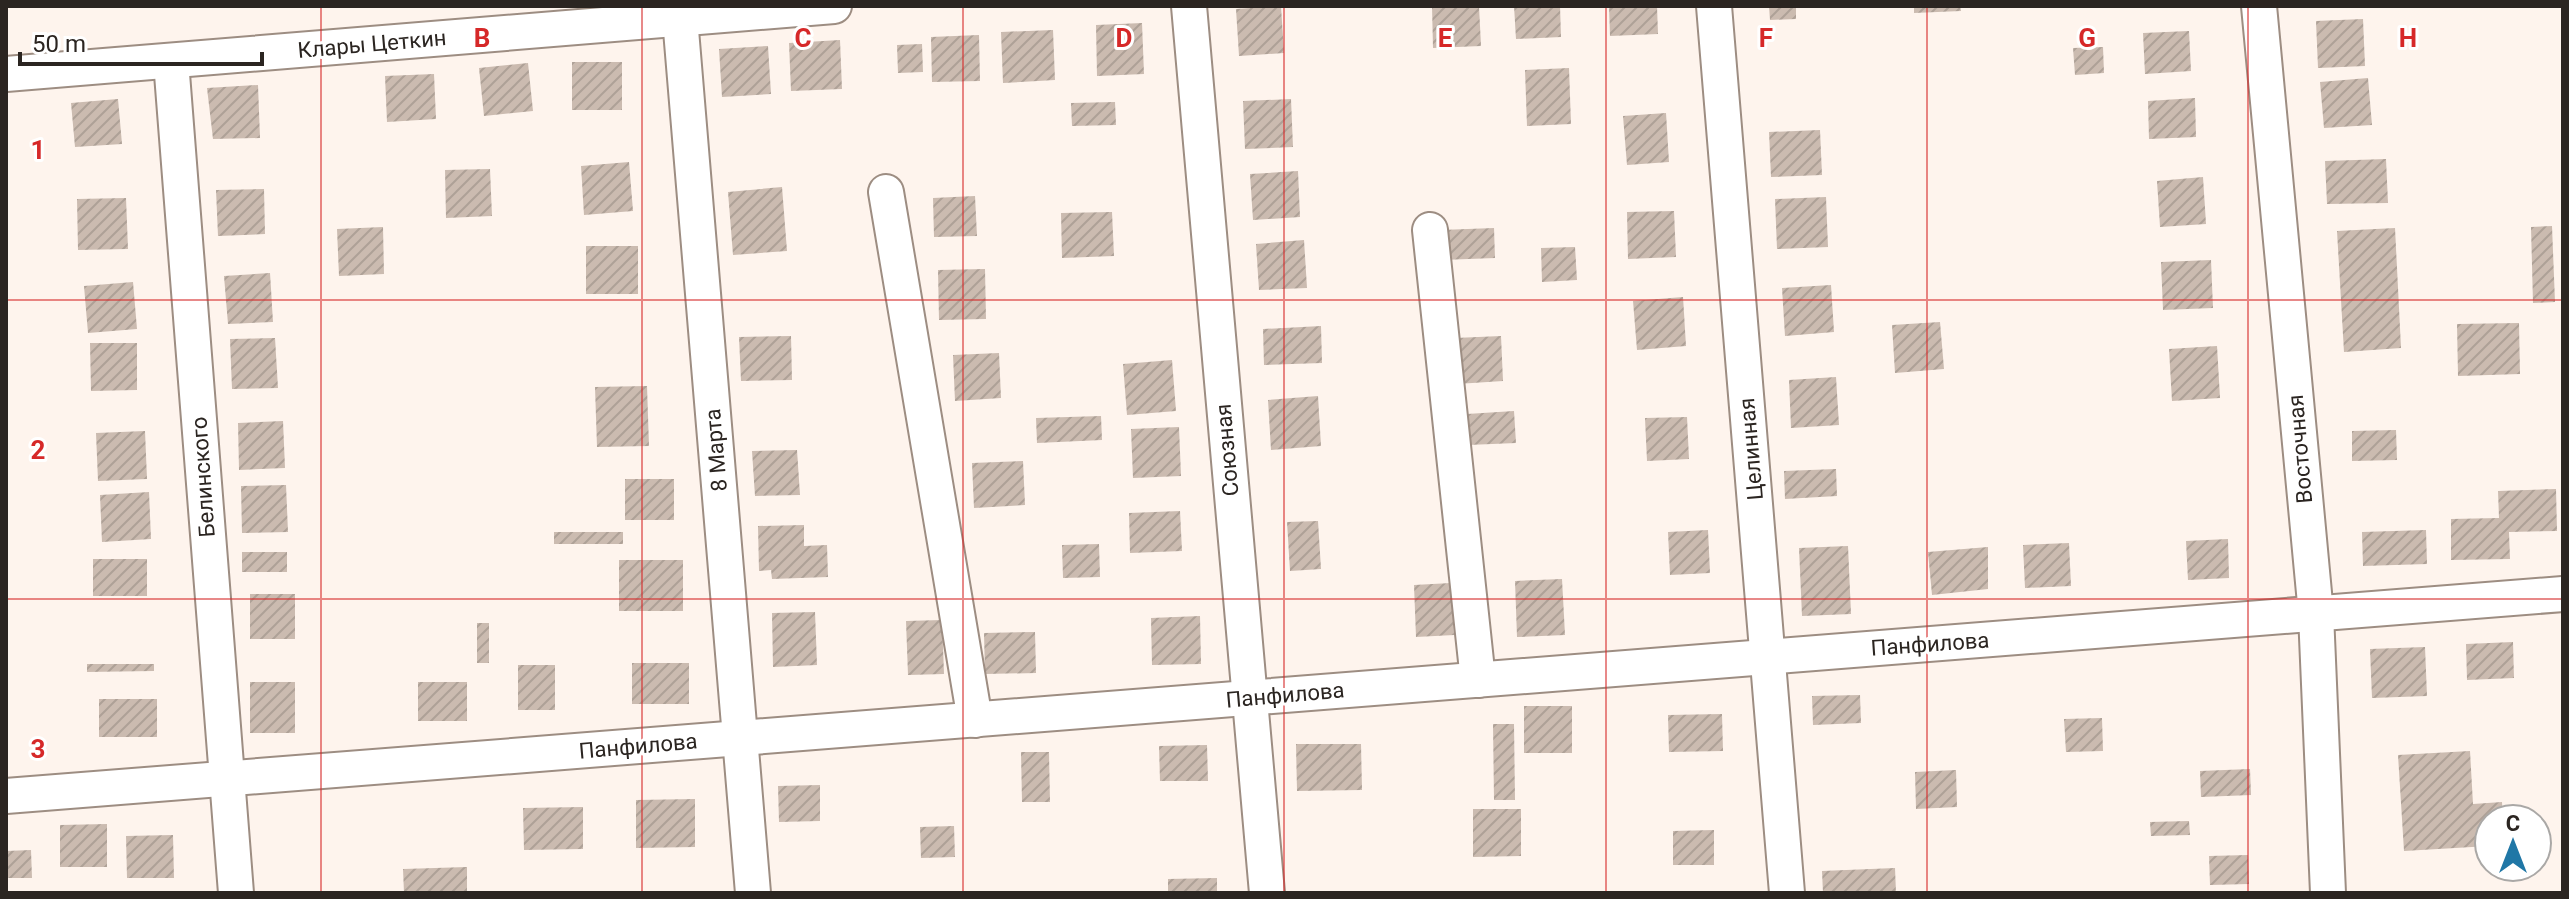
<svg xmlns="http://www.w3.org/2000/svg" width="2569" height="899" viewBox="0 0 2569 899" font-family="Roboto,sans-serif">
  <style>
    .building { fill: url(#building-hatch) }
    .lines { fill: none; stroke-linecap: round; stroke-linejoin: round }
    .minor-casing { stroke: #9d8d82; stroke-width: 38 }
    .minor { stroke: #fff; stroke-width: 34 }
    .grid { fill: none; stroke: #d62828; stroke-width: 2; stroke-opacity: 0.55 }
    .labels { text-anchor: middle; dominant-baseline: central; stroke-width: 6; stroke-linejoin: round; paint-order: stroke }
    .street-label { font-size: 22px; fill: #2b2521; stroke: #fff }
    .grid-label { font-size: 26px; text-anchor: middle; font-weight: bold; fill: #d62828; stroke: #fff; stroke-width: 6; stroke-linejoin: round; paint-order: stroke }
  </style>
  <defs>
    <pattern id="building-hatch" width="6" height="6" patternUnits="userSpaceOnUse" patternTransform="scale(2)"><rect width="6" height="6" fill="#cbbbb0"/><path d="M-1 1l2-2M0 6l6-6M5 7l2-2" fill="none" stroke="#aea197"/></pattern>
  </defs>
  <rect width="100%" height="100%" fill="#fef4ed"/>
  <g class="building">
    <path d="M1281,6L1284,53L1239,56L1236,9Z"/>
    <path d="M1432,6H1479L1481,46L1433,48Z"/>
    <path d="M1514,6H1560L1561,37L1516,39Z"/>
    <path d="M1609,6H1657L1658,34L1610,36Z"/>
    <path d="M1769,6H1796V19L1770,20Z"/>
    <path d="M1914,6H1960L1961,11L1914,13Z"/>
    <path d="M2363,19L2365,66L2318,68L2316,21Z"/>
    <path d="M1142,23L1144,74L1097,76L1096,25Z"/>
    <path d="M1053,30L1055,80L1003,83L1001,32Z"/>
    <path d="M2189,31L2191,71L2145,74L2143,33Z"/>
    <path d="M979,35L980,81L932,82L931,37Z"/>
    <path d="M840,40L842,89L791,91L789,43Z"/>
    <path d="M922,44L923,72L898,73L897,45Z"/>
    <path d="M768,46L771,94L722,97L719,49Z"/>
    <path d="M2103,47L2104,73L2075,75L2073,48Z"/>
    <rect x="572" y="62" width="50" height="48"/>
    <path d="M528,63L533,111L484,116L479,68Z"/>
    <path d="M1569,68L1571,124L1527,126L1525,70Z"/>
    <path d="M434,74L436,119L387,122L385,76Z"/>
    <path d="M2368,78L2372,125L2324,128L2320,82Z"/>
    <path d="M258,85L260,138L213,139L207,88Z"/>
    <path d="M2195,98L2196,137L2149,139L2148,101Z"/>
    <path d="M118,99L122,144L75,147L71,103Z"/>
    <path d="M1291,99L1293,147L1245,149L1243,101Z"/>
    <path d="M1115,102L1116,125L1072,126L1071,103Z"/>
    <path d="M1666,113L1669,162L1627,165L1623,116Z"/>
    <path d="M1820,130L1822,175L1771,177L1769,132Z"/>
    <path d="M2386,159L2388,203L2327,204L2325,161Z"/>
    <path d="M629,162L633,211L584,215L581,166Z"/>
    <path d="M490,169L492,216L446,218L445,170Z"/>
    <path d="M1298,171L1300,217L1253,220L1250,174Z"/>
    <path d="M2203,177L2206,224L2160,227L2157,181Z"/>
    <path d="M782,187L787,251L733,255L728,192Z"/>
    <path d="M264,189L265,234L218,236L216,190Z"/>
    <path d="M975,196L977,236L934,237L933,198Z"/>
    <path d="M1826,197L1828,247L1777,249L1775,199Z"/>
    <path d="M126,198L128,249L78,250L77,199Z"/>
    <path d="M1674,211L1676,257L1628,259L1627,212Z"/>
    <path d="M1112,212L1114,256L1062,258L1061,213Z"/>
    <path d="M2552,226L2555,302L2533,303L2531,227Z"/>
    <path d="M383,227L384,274L339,276L337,229Z"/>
    <path d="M1494,228L1495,258L1442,260L1441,230Z"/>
    <path d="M2395,228L2401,348L2344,352L2337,231Z"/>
    <path d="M1304,240L1307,288L1259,290L1256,244Z"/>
    <rect x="586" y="246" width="52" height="48"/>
    <path d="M1575,247L1577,280L1542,282L1541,248Z"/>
    <path d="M2211,260L2213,308L2163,310L2161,262Z"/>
    <path d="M985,269L986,319L939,320L938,270Z"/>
    <path d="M270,273L273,322L228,324L224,276Z"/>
    <path d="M133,282L137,329L88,333L84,286Z"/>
    <path d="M1831,285L1834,332L1785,336L1782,288Z"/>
    <path d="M1683,297L1686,346L1637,350L1633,301Z"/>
    <path d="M1940,322L1944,369L1895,373L1892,325Z"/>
    <path d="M2519,323L2520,374L2458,376L2457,324Z"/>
    <path d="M1321,326L1322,363L1264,365L1263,329Z"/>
    <path d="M791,336L792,380L741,381L739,337Z"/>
    <path d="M1501,336L1503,381L1457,384L1455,338Z"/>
    <path d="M275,338L278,388L232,389L230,339Z"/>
    <path d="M90,343H137V390L91,391Z"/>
    <path d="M2217,346L2220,398L2172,401L2169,349Z"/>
    <path d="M999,353L1001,398L955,401L953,355Z"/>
    <path d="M1172,360L1176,411L1127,415L1123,364Z"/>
    <path d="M1836,377L1839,425L1791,428L1789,380Z"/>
    <path d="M647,386L649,446L597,447L595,387Z"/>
    <path d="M1318,396L1321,446L1271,450L1268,400Z"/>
    <path d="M1514,411L1516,443L1468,445L1467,414Z"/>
    <path d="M1101,416L1102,440L1037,443L1036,418Z"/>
    <path d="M1687,417L1689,459L1647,461L1645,418Z"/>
    <path d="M283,421L285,468L239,470L238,423Z"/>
    <path d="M1179,427L1181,476L1133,478L1131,429Z"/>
    <path d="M2396,430L2397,460L2352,461V431Z"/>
    <path d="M145,431L147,479L98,481L96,433Z"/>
    <path d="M797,450L800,495L755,496L752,451Z"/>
    <path d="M1023,461L1025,505L974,508L972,463Z"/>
    <path d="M1836,469L1837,496L1785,499L1784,471Z"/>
    <rect x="625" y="479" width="49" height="41"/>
    <path d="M286,485L288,532L242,533L241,486Z"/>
    <path d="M2556,489L2557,531L2509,532L2510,559L2451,560V519L2499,518L2498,491Z"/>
    <path d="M149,492L151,539L102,542L100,495Z"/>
    <path d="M1180,511L1182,551L1130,553L1129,513Z"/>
    <path d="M1318,521L1321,569L1290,571L1287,522Z"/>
    <path d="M804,525V546L827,545L828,577L772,579L771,570L759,571L758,526Z"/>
    <path d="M1708,530L1710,573L1670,575L1668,532Z"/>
    <path d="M2426,530L2427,564L2363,566L2362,532Z"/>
    <rect x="554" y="532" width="69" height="12"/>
    <path d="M2228,539L2229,578L2188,580L2186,541Z"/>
    <path d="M2069,543L2071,586L2025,588L2023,545Z"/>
    <path d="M1099,544L1100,577L1063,578L1062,545Z"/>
    <path d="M1848,546L1851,614L1802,616L1799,548Z"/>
    <path d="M1988,547V589L1932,595L1928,552Z"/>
    <rect x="242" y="552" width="45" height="20"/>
    <rect x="93" y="559" width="54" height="37"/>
    <rect x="619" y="560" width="64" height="51"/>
    <path d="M1562,579L1565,635L1517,637L1515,581Z"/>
    <path d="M1451,583L1454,635L1416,637L1414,585Z"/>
    <rect x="250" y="594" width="45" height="45"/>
    <path d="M815,612L817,665L773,667L772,613Z"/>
    <path d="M1200,616L1201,664L1152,665L1151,618Z"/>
    <path d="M942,620L944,674L908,675L906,621Z"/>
    <rect x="477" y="623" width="12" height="40"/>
    <path d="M1035,632L1036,673L985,674L984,633Z"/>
    <path d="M2513,642L2514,678L2467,680L2466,644Z"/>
    <path d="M2425,647L2427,696L2372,698L2370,649Z"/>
    <rect x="632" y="663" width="57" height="41"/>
    <path d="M87,664H154V671L87,672Z"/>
    <rect x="518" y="665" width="37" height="45"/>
    <rect x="250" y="682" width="45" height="51"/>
    <rect x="418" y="682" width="49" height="39"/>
    <path d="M1860,695L1861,723L1813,725L1812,696Z"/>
    <rect x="99" y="699" width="58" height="38"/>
    <rect x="1524" y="706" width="48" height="47"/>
    <path d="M1722,714L1723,751L1669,752L1668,715Z"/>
    <path d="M2102,718L2103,751L2066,752L2064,719Z"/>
    <path d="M1493,724H1514L1515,800H1494Z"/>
    <path d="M1296,744H1361L1362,790L1297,791Z"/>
    <path d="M1207,745L1208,781H1160L1159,746Z"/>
    <path d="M2470,751L2473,804L2502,802L2503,819H2489V846L2404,851L2398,755Z"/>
    <path d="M1021,752H1049L1050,802H1022Z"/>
    <path d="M2250,769L2251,795L2201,797L2200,771Z"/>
    <path d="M1956,770L1957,807L1916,809L1915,772Z"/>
    <path d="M820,785V821L779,822L778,786Z"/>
    <path d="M695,799V847L636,848V800Z"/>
    <path d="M583,807V849L524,850L523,808Z"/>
    <path d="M1473,809H1521V856L1473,857Z"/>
    <path d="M2189,821L2190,835L2151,836L2150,822Z"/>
    <path d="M107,824V867H60V825Z"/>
    <path d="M954,826L955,857L921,858L920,827Z"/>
    <path d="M1714,830V865H1673V831Z"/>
    <path d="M173,835L174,878H127L126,836Z"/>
    <path d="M31,850L32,878H6V851Z"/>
    <path d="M2248,855L2249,884L2210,885L2209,856Z"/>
    <path d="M467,867V893H404L403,869Z"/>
    <path d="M1895,868L1896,893H1823L1822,871Z"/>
    <path d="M1217,878V893H1168V879Z"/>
  </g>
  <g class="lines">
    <g class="minor-casing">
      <g id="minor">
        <path d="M679,6L753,893"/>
        <path d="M1189,6L1267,893"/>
        <path d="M1714,6L1787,893"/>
        <path d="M2259,6L2316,614L2328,893"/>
        <path d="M171,61L236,893"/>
        <path d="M6,74L834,6"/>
        <path d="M886,192L975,720"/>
        <path d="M1430,230L1478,680"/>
        <path d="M6,796L2563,594"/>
      </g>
    </g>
    <use href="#minor" class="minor"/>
  </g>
  <path class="grid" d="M321,6V893M642,6V893M963,6V893M1284,6V893M1606,6V893M1927,6V893M2248,6V893M6,300H2563M6,599H2563"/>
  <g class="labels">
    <g class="street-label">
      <text transform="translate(372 44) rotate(-5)">Клары Цеткин</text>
      <text transform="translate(1751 449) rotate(-95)">Целинная</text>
      <text transform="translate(2300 449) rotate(-95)">Восточная</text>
      <text transform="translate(716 450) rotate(-95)">8 Марта</text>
      <text transform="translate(1227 450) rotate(-95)">Союзная</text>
      <text transform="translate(203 477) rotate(-94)">Белинского</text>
      <text transform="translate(1930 644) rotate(-4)">Панфилова</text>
      <text transform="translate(1285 695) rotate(-5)">Панфилова</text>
      <text transform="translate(638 746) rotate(-5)">Панфилова</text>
    </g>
  </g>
  <g class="grid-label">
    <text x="482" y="47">B</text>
    <text x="803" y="47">C</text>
    <text x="1124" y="47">D</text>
    <text x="1445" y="47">E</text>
    <text x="1766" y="47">F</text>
    <text x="2087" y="47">G</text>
    <text x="2408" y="47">H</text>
    <text x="38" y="159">1</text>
    <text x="38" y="459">2</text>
    <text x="38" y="758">3</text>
  </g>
  <rect width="2569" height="899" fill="none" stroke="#2b2521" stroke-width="16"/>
  <g transform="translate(2513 843)"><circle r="38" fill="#ffffff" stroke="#aaa8a6" stroke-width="2"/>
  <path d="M0-6L14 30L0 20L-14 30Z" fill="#2077a6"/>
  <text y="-12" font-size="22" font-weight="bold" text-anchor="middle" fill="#2b2521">С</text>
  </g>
  <path d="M20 52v12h242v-12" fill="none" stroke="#2b2521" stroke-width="4"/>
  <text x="32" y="52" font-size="24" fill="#2b2521" stroke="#ffffff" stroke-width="6" paint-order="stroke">50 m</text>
</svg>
